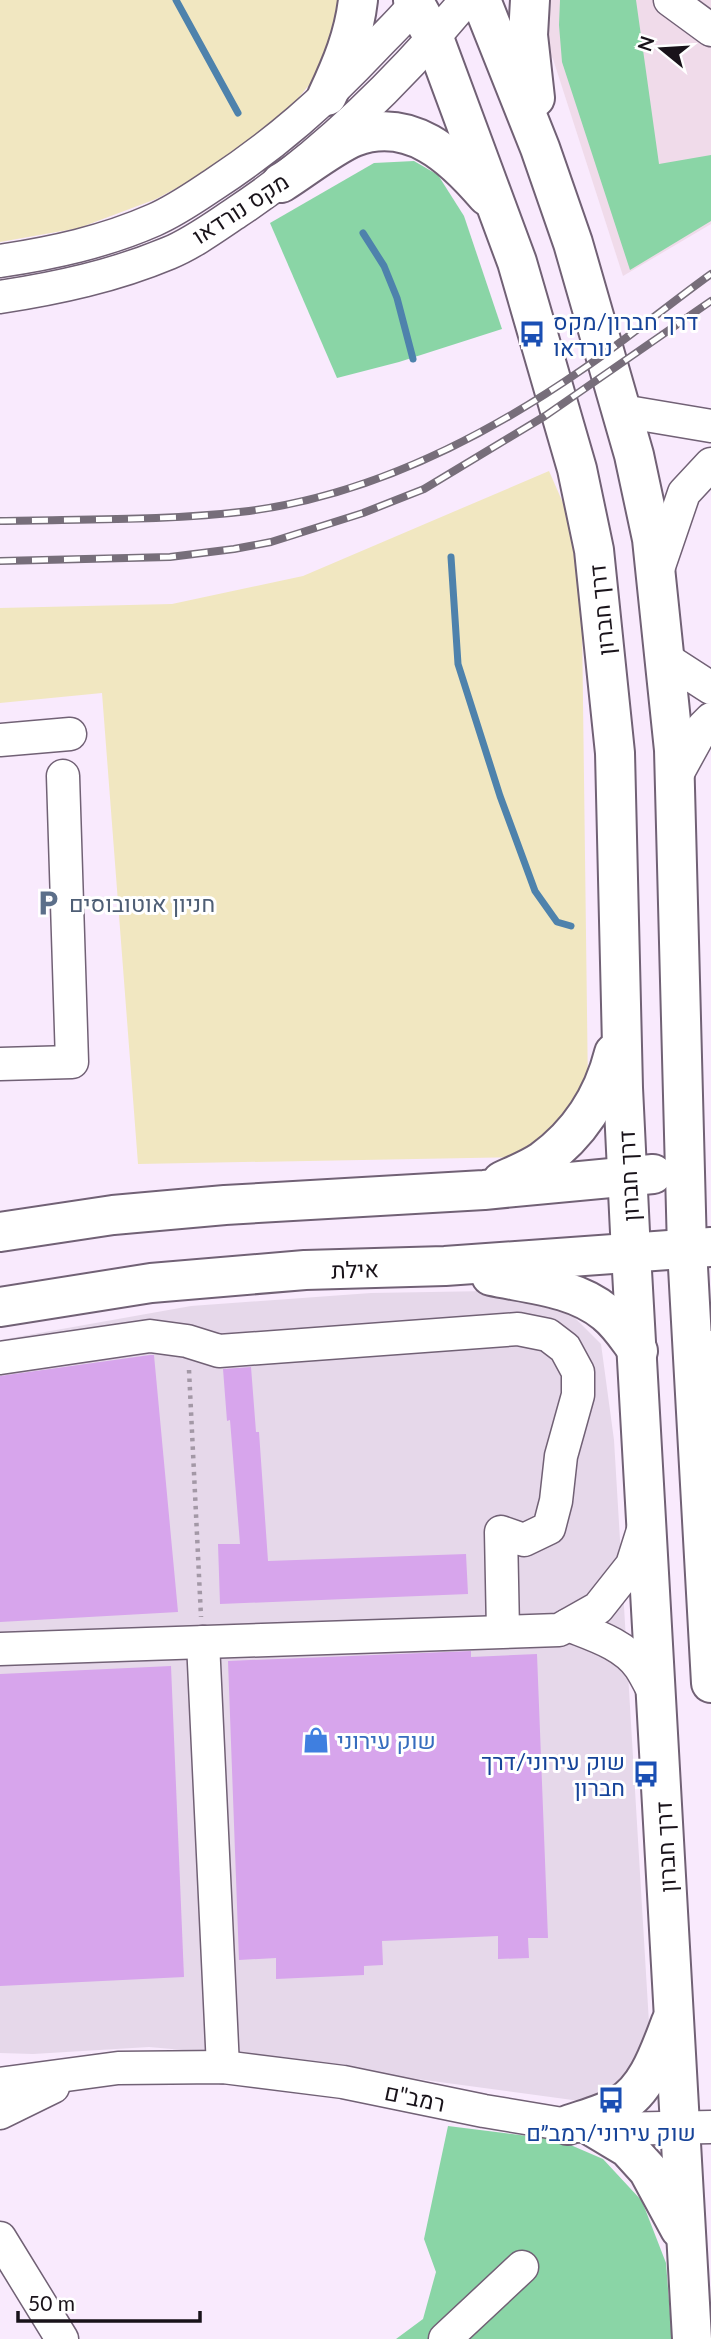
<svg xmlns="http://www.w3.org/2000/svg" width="711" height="2339" viewBox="0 0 711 2339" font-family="Lato,Heebo,sans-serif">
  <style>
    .commercial { fill: #e6d8ea }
    .industrial { fill: #f0dbea }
    .green { fill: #8ad5a6 }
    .sand { fill: #f1e7c1 }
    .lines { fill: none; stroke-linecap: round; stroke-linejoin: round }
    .stream { stroke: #4e82ac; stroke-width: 7 }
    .building { fill: #d7a5ec }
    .minor-casing { stroke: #716175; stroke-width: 35 }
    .major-casing { stroke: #716175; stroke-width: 42 }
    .highway-casing { stroke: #716175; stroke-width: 42 }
    .path { stroke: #a398a6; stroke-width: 4.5; stroke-dasharray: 3.5 5; stroke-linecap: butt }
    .minor { stroke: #fff; stroke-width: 32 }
    .major { stroke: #fff; stroke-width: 38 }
    .highway { stroke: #fff; stroke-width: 38 }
    .rail-casing { stroke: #776e7a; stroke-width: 8 }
    .rail { stroke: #fff; stroke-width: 5; stroke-dasharray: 16; stroke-linecap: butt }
    .labels { text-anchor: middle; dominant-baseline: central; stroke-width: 6; stroke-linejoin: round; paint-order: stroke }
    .street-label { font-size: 23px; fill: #19131a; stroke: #fff }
    .transit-label { font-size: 23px; fill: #164399; stroke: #fff; text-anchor: start }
    .service-label { font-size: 23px; fill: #4e5e75; stroke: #fff; text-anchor: start }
    .shop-label { font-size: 23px; fill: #366cbe; stroke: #fff; text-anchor: start }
  </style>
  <rect width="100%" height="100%" fill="#f9eafd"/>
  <path class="commercial" d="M490,1291L573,1316L601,1344L614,1440L650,2040L633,2081L580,2101L240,2055L149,2047L33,2054L0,2053V1340L191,1306L371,1293Z"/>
  <path class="industrial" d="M519,0H711V224L623,276L553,59Z"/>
  <g class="green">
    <path d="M560,0H636L659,164L711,155V221L630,270L562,62L559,25Z"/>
    <path d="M414,161L438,175L464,216L502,329L399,362L337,378L270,223L374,163Z"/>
    <path d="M448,2126L559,2140L603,2159L642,2201L666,2263L672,2339H396L423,2319L436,2272L424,2239Z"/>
  </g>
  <g class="sand">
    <path d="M0,0H344L319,73L295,102L227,161L156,199L79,228L0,242Z"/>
    <path d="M549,471L581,544L588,1090L522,1157L138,1164L102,693L0,703V608L172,604L303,576Z"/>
  </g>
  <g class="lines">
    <g class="stream">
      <path d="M176,0L238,113"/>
      <path d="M363,233L384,266L397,298L413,359"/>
      <path d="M451,557L458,664L500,796L535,891L557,922L571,926"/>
    </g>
  </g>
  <g class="building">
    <path d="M150,1355H154L178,1612L0,1622V1376Z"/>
    <path d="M251,1367L256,1432H259L268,1561L466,1554L468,1594L220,1604L218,1544H240L230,1420L227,1421L223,1369Z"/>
    <path d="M471,1651V1657L537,1654L548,1938H528L529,1958L498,1959V1936L382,1941L383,1965L364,1966V1975L276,1979V1958L239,1960L228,1661Z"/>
    <path d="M171,1666L184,1977L0,1986V1674Z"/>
  </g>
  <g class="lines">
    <g class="minor-casing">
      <g id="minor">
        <path d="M670,0L711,30"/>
        <path d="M0,261C53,253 104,242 154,220C175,211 195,197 213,185C277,143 323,102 375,47C389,32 406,17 418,0"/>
        <path d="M0,297C58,288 114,276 169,253C193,243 216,226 237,212C325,154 399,80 466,0"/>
        <path d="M622,411L711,426"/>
        <path d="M657,572L684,493L711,464"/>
        <path d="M666,659L711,688"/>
        <path d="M0,740L70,734"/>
        <path d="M675,778L703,727L711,719"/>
        <path d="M0,1064L72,1062L63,776"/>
        <path d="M0,1358L150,1336L187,1341L219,1351L518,1329L548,1335L565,1348L578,1372V1395L561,1456L556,1501L549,1528L524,1540L501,1532L503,1631"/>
        <path d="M568,1625C593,1635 624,1644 640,1667C646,1676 651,1687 656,1696"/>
        <path d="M203,1642L223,2067"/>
        <path d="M0,1649L559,1630L598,1608L632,1565L644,1527"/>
        <path d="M0,2084L118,2068L223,2067L343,2082L484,2111L568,2125L613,2129L711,2127"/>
        <path d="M0,2113L53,2087"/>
        <path d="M0,2238L62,2339"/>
        <path d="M445,2339L522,2267"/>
      </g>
    </g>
    <g class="major-casing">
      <g id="major">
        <path d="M687,1249L711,1683"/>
        <path d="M631,1253L692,2339"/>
        <path d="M568,2125C585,2119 605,2114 620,2105C648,2089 660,2050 671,2022"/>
        <path d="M593,2127L628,2148L648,2170L680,2229"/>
      </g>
    </g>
    <g class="highway-casing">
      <g id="highway">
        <path d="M413,0L434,38L517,262L577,469L594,550L615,753L623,1088L631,1253"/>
        <path d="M481,0L540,148L573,243L634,455L652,539L674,750L687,1249"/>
        <path d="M530,0L528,35L535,98"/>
        <path d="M327,96C342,64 354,35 358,0"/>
        <path d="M281,183C302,170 332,146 354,137C410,116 453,156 487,196"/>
        <path d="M502,1181C515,1175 530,1169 542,1161C579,1134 603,1097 614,1053"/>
        <path d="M0,1232L113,1215L225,1205L484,1190L653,1174"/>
        <path d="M491,1276C529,1284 575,1287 606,1313C619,1323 628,1338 638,1351"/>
        <path d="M0,1307L151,1283L305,1270L445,1266L711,1247"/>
        <path d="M696,1407L711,1350"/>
      </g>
    </g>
    <path class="path" d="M189,1370L201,1617"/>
    <use href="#minor" class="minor"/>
    <use href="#major" class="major"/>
    <use href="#highway" class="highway"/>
    <g class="rail-casing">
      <g id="rail">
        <path d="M0,521C83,519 167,521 249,511C369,495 485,437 583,369C627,339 668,305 711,274"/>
        <path d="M0,561L170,557L234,549L271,542L363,513L424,489L545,416L711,301"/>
      </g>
    </g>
    <use href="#rail" class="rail"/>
  </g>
  <defs>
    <g id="bus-bare" transform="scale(2.1)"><path d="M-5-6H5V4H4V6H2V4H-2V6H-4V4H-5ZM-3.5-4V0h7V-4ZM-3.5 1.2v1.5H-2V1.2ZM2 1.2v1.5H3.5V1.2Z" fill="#1a4fb4" stroke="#fff" stroke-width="2.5" paint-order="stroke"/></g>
    <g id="parking-bare" transform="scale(2.1)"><path d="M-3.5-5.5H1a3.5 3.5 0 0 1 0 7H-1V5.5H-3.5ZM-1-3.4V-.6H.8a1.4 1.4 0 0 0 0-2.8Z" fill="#5c6f8a" stroke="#fff" stroke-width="2.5" paint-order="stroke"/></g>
    <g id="shop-bare" transform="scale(2.1)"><path d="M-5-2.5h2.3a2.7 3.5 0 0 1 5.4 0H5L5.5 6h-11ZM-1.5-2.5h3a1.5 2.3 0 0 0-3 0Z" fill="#3f7fe0" stroke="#fff" stroke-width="2.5" paint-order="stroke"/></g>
  </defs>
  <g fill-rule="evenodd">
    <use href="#bus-bare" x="532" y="334"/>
    <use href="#parking-bare" x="48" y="903"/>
    <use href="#shop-bare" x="316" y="1740"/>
    <use href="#bus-bare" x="646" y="1774"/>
    <use href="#bus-bare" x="611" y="2100"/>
  </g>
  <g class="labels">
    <g class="street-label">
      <text transform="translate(240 208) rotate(-33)">מקס נורדאו</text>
      <text transform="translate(601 610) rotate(-96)">דרך חברון</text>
      <text transform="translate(628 1176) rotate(-93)">דרך חברון</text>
      <text transform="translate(355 1269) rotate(-2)">אילת</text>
      <text transform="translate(665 1847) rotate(-93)">דרך חברון</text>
      <text transform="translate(415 2097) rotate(12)">רמב"ם</text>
    </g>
    <g class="transit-label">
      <text x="553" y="321">דרך חברון/מקס<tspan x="553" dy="26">נורדאו</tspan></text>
      <text x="625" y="1761" text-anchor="end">שוק עירוני/דרך<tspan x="625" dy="26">חברון</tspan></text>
      <text x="611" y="2132" text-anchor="middle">שוק עירוני/רמב״ם</text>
    </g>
    <g class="service-label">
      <text x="69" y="903">חניון אוטובוסים</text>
    </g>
    <g class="shop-label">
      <text x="337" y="1740">שוק עירוני</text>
    </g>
  </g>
  <g transform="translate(662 49) rotate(288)" stroke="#ffffff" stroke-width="5" paint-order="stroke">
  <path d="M0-5L12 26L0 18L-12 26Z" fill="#19131a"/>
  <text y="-10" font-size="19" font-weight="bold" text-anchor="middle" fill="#19131a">N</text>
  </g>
  <path d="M18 2311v10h182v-10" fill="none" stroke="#19131a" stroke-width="3.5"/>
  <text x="28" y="2311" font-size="21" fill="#19131a" stroke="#ffffff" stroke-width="5" paint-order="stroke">50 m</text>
</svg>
